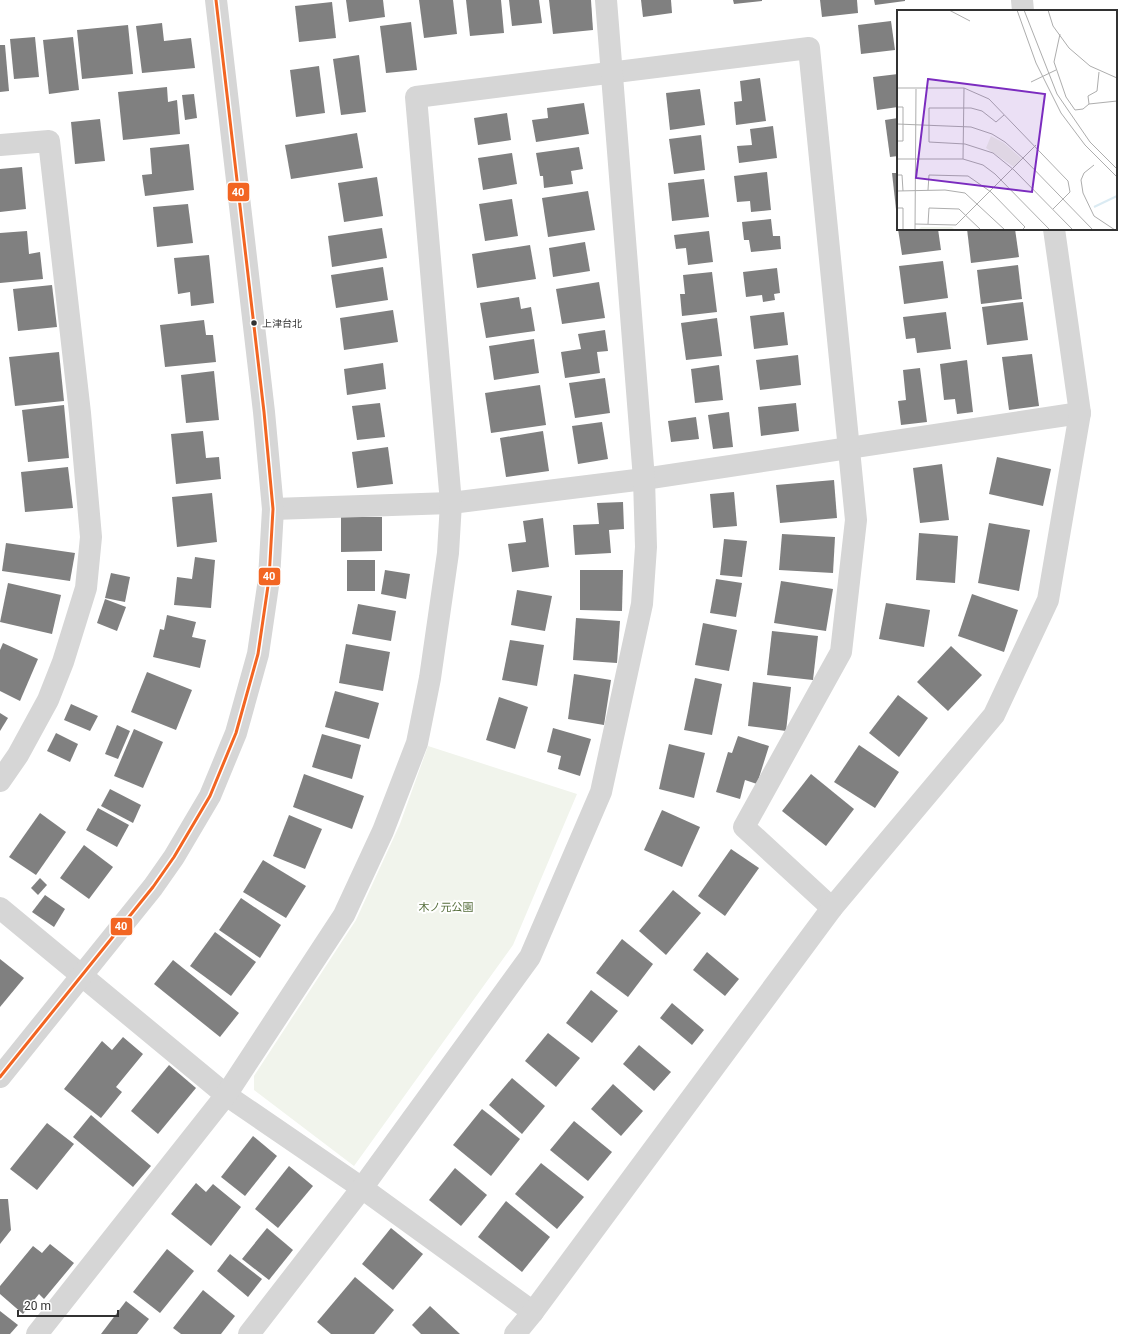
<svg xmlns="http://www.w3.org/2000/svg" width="1127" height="1334" viewBox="0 0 1127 1334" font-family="Roboto,'Noto Sans JP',sans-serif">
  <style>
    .green { fill: #f1f4ec }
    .building { fill: #808080 }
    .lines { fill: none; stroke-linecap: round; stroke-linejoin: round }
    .minor { stroke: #d6d6d6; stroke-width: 22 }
    .tertiary { stroke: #d6d6d6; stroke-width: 22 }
    .bus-1-casing { stroke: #fff; stroke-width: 6 }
    .bus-1 { stroke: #f26522; stroke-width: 3 }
    .bus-dot { fill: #323232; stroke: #fff; stroke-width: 1.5 }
    .labels { text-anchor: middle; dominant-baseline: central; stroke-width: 4; stroke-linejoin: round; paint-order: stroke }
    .bus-label { font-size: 10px; fill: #323232; stroke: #fff; text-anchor: start }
    .park-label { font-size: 11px; fill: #576f3d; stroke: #fff }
    .inset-river { fill: none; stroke: #dbebf3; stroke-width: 2 }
    .inset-road { fill: none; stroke: #adadad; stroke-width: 1 }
    .view { fill: #7b2cbf; fill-opacity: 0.15; stroke: #7b2cbf; stroke-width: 2 }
    .inset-edge { fill: none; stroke: #323232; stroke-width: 2 }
    .line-badge { stroke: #fff; stroke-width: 1.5 }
    .badge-label { font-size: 11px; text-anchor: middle; font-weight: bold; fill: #fff }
  </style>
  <rect width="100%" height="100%" fill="#fff"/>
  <path class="green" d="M428,746L577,794L513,945L354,1166L254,1090V1076L356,920L400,824Z"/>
  <g class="building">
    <path d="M346,0H383L385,17L349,22Z"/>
    <path d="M419,0H453L457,34L424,38Z"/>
    <path d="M466,0H501L504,33L470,36Z"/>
    <path d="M509,0H539L542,23L512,26Z"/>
    <path d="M549,0H591L593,30L553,34Z"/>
    <path d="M641,0H671L672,13L643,17Z"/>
    <path d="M733,0H762V1L734,4Z"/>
    <path d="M820,0H857L858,13L822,17Z"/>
    <path d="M874,0H905V1L875,5Z"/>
    <path d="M332,2L336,38L299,42L295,6Z"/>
    <path d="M891,21L895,50L861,54L858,25Z"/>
    <path d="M411,22L417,70L386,73L380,26Z"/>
    <path d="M162,23L164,41L191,38L195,68L142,73L136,26Z"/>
    <path d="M128,25L133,74L82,79L77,30Z"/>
    <path d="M35,37L39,77L14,79L10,39Z"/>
    <path d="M73,37L79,90L49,94L43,40Z"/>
    <path d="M0,45H5L9,91L0,92Z"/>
    <path d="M359,55L366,112L341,115L333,59Z"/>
    <path d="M319,66L325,113L296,117L290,70Z"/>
    <path d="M898,74V107L877,110L873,77Z"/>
    <path d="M760,78L766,121L736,125L734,102L742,101L740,81Z"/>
    <path d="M167,87L168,102L177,100L180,134L123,140L118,92Z"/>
    <path d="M700,89L705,125L670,130L666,93Z"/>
    <path d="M194,94L197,118L185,120L182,95Z"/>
    <path d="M584,103L589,134L536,142L532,120L548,118L547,108Z"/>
    <path d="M507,113L511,140L478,145L474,118Z"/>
    <path d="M898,118V156L890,157L885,120Z"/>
    <path d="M100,119L105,161L75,164L71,122Z"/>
    <path d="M773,126L777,158L739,163L737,146L752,145L750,129Z"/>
    <path d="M357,133L363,168L291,179L285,145Z"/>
    <path d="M701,135L705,170L674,174L669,139Z"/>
    <path d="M189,144L194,190L145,196L142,175L152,174L150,148Z"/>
    <path d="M579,147L583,169L571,171L573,184L544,188L543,176H540L536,153Z"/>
    <path d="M512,153L517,184L483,190L478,158Z"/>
    <path d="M22,167L26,209L0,212V169Z"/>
    <path d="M767,172L771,210L751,212L750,201L737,202L734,176Z"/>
    <path d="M892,173H898V209H896Z"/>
    <path d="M377,177L383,216L344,222L338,183Z"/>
    <path d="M704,179L709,217L672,221L668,183Z"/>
    <path d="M588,191L595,230L548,237L542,198Z"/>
    <path d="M512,199L518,236L485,241L479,204Z"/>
    <path d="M188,204L193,243L157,247L153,207Z"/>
    <path d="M771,219L773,236H780L781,249L751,252L749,240H744L742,222Z"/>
    <path d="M382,228L387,258L332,267L328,236Z"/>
    <path d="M898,229H938L941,250L902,255Z"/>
    <path d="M967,229H1015L1019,257L971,263Z"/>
    <path d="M27,231L29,254L40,252L43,279L0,283V233Z"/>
    <path d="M709,231L713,262L688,265L686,248L676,249L674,235Z"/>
    <path d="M585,242L590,271L553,277L549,248Z"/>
    <path d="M530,245L536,279L477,288L472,254Z"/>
    <path d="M209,255L214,303L191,306L190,292L178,294L174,258Z"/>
    <path d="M943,261L948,298L904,304L899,266Z"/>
    <path d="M1018,265L1022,299L981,304L977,270Z"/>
    <path d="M383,267L388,300L336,308L331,275Z"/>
    <path d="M777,268L780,293L774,294L775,300L763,302L762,295L746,297L743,272Z"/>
    <path d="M712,272L717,312L682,316L680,294H685L683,275Z"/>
    <path d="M599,282L605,318L562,324L556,289Z"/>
    <path d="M52,285L57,327L18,331L13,289Z"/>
    <path d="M519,297L521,309L531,307L535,331L486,338L480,303Z"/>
    <path d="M1023,302L1028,340L987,345L982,307Z"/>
    <path d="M393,310L398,342L344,350L340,318Z"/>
    <path d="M784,312L788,345L754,349L750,316Z"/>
    <path d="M946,312L951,349L917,353L915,338L906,339L903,317Z"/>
    <path d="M717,318L722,356L686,360L681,323Z"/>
    <path d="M204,320L206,335H213L216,362L165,367L160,325Z"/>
    <path d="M605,330L608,351L597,352L600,373L565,378L561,352L581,349L578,334Z"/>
    <path d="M534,339L539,373L494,380L489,346Z"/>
    <path d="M59,352L64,401L15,406L9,357Z"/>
    <path d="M1032,354L1039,406L1009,410L1002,357Z"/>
    <path d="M798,355L801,385L760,390L756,360Z"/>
    <path d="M967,360L973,412L957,414L955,399L944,400L940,364Z"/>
    <path d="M383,363L386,389L347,395L344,369Z"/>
    <path d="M719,365L723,400L695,403L691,369Z"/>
    <path d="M920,368L927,422L901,425L898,401L906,400L903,370Z"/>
    <path d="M214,371L219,420L186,423L181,375Z"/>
    <path d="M605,378L610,413L575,418L569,383Z"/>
    <path d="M540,385L546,425L491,433L485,393Z"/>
    <path d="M380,403L385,437L357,440L352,406Z"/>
    <path d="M796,403L799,431L761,436L758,407Z"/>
    <path d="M64,405L69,458L28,462L22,410Z"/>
    <path d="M729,412L733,447L713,449L708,415Z"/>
    <path d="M696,417L699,439L671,442L668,421Z"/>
    <path d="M602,422L608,459L578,464L572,426Z"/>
    <path d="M203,431L206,458L219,457L221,479L176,484L171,434Z"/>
    <path d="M543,431L549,471L506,477L500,438Z"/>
    <path d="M388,447L393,484L357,488L352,452Z"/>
    <path d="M997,457L1051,469L1043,506L989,494Z"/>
    <path d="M942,464L949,520L920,523L913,468Z"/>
    <path d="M68,467L73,508L25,512L21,472Z"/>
    <path d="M834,480L837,518L780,523L776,485Z"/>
    <path d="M734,492L737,526L713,528L710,494Z"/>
    <path d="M212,493L217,542L177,547L172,497Z"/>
    <path d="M623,502L624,529L609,530L611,553L575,555L573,525L599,524L597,503Z"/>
    <path d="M341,517H382V551L341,552Z"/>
    <path d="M543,518L549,567L512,572L508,544L526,542L523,521Z"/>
    <path d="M989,523L1030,530L1019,591L978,583Z"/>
    <path d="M919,533L958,536L955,583L916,580Z"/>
    <path d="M782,534L835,537L833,573L779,570Z"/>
    <path d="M724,539L747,541L742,577L720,575Z"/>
    <path d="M6,543L75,553L70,581L2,571Z"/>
    <path d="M195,557L215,560L211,608L174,605L177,577L192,579Z"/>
    <rect x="347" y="560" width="28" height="31"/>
    <path d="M385,570L410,574L406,599L381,594Z"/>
    <path d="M580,570H623L622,611L580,610Z"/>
    <path d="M111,573L130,577L125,602L105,598Z"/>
    <path d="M716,579L742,583L736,617L710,613Z"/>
    <path d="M781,581L833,589L826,631L774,623Z"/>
    <path d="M8,583L61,595L52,634L0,622Z"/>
    <path d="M517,590L552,596L545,631L511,625Z"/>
    <path d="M972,594L1018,610L1004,652L958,636Z"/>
    <path d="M105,599L126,607L117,631L97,623Z"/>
    <path d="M886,603L930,610L924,647L879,639Z"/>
    <path d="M358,604L396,611L391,641L352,634Z"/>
    <path d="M167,615L196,622L192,637L206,640L200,668L153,657L160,629L164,630Z"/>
    <path d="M576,618L620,621L617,663L573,660Z"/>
    <path d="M703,623L737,630L729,671L695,665Z"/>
    <path d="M772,631L818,636L813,680L767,675Z"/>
    <path d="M510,640L544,645L537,686L502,680Z"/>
    <path d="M3,643L38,659L20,701L0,691V650Z"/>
    <path d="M346,644L390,652L383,691L339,683Z"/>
    <path d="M951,646L982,675L948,711L917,682Z"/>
    <path d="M147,672L192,690L176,730L131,712Z"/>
    <path d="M574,674L611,680L604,725L568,719Z"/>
    <path d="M695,678L722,684L712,735L684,730Z"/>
    <path d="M753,682L791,687L786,731L748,726Z"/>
    <path d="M335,691L379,703L369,739L325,727Z"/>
    <path d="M898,695L928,718L899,757L869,733Z"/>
    <path d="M499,697L528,707L515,749L486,740Z"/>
    <path d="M71,704L98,716L90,731L64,720Z"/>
    <path d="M0,713L8,718L0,731Z"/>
    <path d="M117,725L130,731L118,759L105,754Z"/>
    <path d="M553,728L591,739L580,776L558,769L561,756L547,752Z"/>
    <path d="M134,729L163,742L143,788L114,776Z"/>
    <path d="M56,733L78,744L70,762L47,751Z"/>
    <path d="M322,734L361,745L352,779L312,767Z"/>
    <path d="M738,736L769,746L757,784L745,780L740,799L716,792L728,752L732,753Z"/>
    <path d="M669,744L705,753L694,798L659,789Z"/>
    <path d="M859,745L899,772L875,808L834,782Z"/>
    <path d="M304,774L364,796L352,829L293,807Z"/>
    <path d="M811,774L854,809L826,846L782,811Z"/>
    <path d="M110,789L141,805L133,823L101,806Z"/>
    <path d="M98,808L129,825L117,847L86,830Z"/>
    <path d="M662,810L700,827L682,867L644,850Z"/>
    <path d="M40,813L66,832L36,875L9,857Z"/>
    <path d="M289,815L322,829L305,869L273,856Z"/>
    <path d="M84,845L113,867L89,899L60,878Z"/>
    <path d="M731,849L759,868L725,916L698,896Z"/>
    <path d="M263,860L306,886L286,918L243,892Z"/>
    <path d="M40,878L47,885L38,895L31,888Z"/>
    <path d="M673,890L701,913L666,955L639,931Z"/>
    <path d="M45,895L65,909L54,927L32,912Z"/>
    <path d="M241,898L281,925L260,958L219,930Z"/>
    <path d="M215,932L256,962L231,996L190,966Z"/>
    <path d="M622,939L653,964L628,997L596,973Z"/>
    <path d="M707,952L739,979L725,996L693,970Z"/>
    <path d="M0,959L24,978L0,1007Z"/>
    <path d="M173,960L239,1013L220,1037L154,984Z"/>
    <path d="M591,990L618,1011L592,1043L566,1023Z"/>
    <path d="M672,1003L704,1030L692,1045L660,1018Z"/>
    <path d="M548,1033L580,1058L556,1087L525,1061Z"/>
    <path d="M123,1037L143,1054L116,1087L122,1092L101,1118L64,1089L102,1041L112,1050Z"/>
    <path d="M639,1045L671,1072L654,1091L623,1064Z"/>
    <path d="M169,1065L196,1088L158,1134L131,1111Z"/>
    <path d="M512,1078L545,1106L522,1134L489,1105Z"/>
    <path d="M613,1084L643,1111L621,1136L591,1109Z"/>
    <path d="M482,1109L520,1139L491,1176L453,1145Z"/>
    <path d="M91,1115L151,1166L133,1187L73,1137Z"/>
    <path d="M574,1121L612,1152L588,1181L550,1150Z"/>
    <path d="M47,1123L74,1144L37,1190L10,1169Z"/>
    <path d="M253,1136L277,1156L245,1196L221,1177Z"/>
    <path d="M541,1163L584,1197L557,1229L515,1194Z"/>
    <path d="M289,1166L313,1186L278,1228L255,1209Z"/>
    <path d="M455,1168L487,1195L461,1226L429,1200Z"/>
    <path d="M196,1183L206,1192L213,1184L241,1207L211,1246L171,1214Z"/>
    <path d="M0,1199H8L11,1230L0,1244Z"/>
    <path d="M506,1201L550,1237L522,1272L478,1237Z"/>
    <path d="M267,1228L293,1250L269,1280L242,1259Z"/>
    <path d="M391,1228L423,1254L393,1290L362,1264Z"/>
    <path d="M50,1244L74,1263L44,1299L39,1294L23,1314L0,1294V1286L33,1246L42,1253Z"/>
    <path d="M167,1249L194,1271L160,1313L133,1292Z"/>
    <path d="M230,1254L262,1279L248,1297L217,1271Z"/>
    <path d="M355,1277L394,1310L374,1334H331L317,1322Z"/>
    <path d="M203,1290L235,1316L221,1334H181L173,1328Z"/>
    <path d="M126,1301L149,1319L137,1334H101Z"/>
    <path d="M430,1306L460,1334H421L412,1325Z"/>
    <path d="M0,1311L18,1325L10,1334H0Z"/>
  </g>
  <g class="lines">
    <g class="minor">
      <path d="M1022,0L1023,11"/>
      <path d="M0,145L49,141L80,413L91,537L86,588L63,662L48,700L18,755L0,781"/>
      <path d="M273,509L451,503L644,479L1080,413"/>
      <path d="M0,908L226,1095L362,1188L533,1312"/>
      <path d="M37,1334L226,1095L344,915L383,831L417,743L430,678L448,553L451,503L416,97L809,48L856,520L841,652L744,827L832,908"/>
      <path d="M249,1334L362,1188L530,957L601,792L642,604L646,547L644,479L606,0"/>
      <path d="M515,1334L533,1312L832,908L994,715L1048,600L1080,413L1054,229"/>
    </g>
    <path class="tertiary" d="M0,1077L153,887L174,857L210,796L236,733L258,654L269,579L273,509L264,412L216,0"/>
    <g class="bus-1-casing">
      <path id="bus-1" d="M0,1077L153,887L174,857L210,796L236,733L258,654L269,579L273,509L264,412L216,0"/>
    </g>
    <use href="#bus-1" class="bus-1"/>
  </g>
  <circle class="bus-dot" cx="254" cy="323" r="3.5"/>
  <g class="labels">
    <g class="bus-label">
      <text x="262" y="323">上津台北</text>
    </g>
    <g class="park-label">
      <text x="446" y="907">木ノ元公園</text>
    </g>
  </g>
  <g transform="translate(897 10)">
    <rect width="220" height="220" fill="#fff"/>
    <path d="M94,126L107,133L125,149L117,157L89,138ZM24,217H55L58,220H21Z" fill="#f1f4ec"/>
    <path class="inset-river" d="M197,197L220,186"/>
    <path class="inset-road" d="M52,0L73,11M120,0L139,53L164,103L188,135L220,167M127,0L160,84L193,132L220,159M151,0L156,16L172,38L193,56L220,68M163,24L157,52L169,87L178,100L186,99L192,94L220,91M134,72L159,60M0,78H67L92,89L171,171L173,182L156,199M192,94L191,86L200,81L202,62M0,97H6V131H0M107,105L99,112L85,101L74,98H32V132L68,134L96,143L117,160L176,220M0,114L74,117L95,124L108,132L127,149L196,220M0,149H66L86,155L98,164L153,220M66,149L67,78M197,155L187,163L184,170L186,183L197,206L218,220M0,165H5L6,181M31,180L32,165L71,166L94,182L128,217L125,220M0,181L48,180L68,183L108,220M0,198H6V220M18,214L59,215L139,135M31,214L32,198L62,199L84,220M18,220L19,79"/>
    <path class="view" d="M31,69L148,84L135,182L19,168Z"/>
    <rect width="220" height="220" class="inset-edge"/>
  </g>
  <g class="line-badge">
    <rect x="227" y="182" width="23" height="20" rx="4" fill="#f26522"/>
    <rect x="258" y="567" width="23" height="19" rx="4" fill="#f26522"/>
    <rect x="110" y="917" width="23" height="19" rx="4" fill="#f26522"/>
  </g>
  <g class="badge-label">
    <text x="238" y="196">40</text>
    <text x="269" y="580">40</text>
    <text x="121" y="930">40</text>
  </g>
  <path d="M18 1310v6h100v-6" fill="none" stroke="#323232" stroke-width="2"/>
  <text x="24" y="1310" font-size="12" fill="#323232" stroke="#ffffff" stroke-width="3" paint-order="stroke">20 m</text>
</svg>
